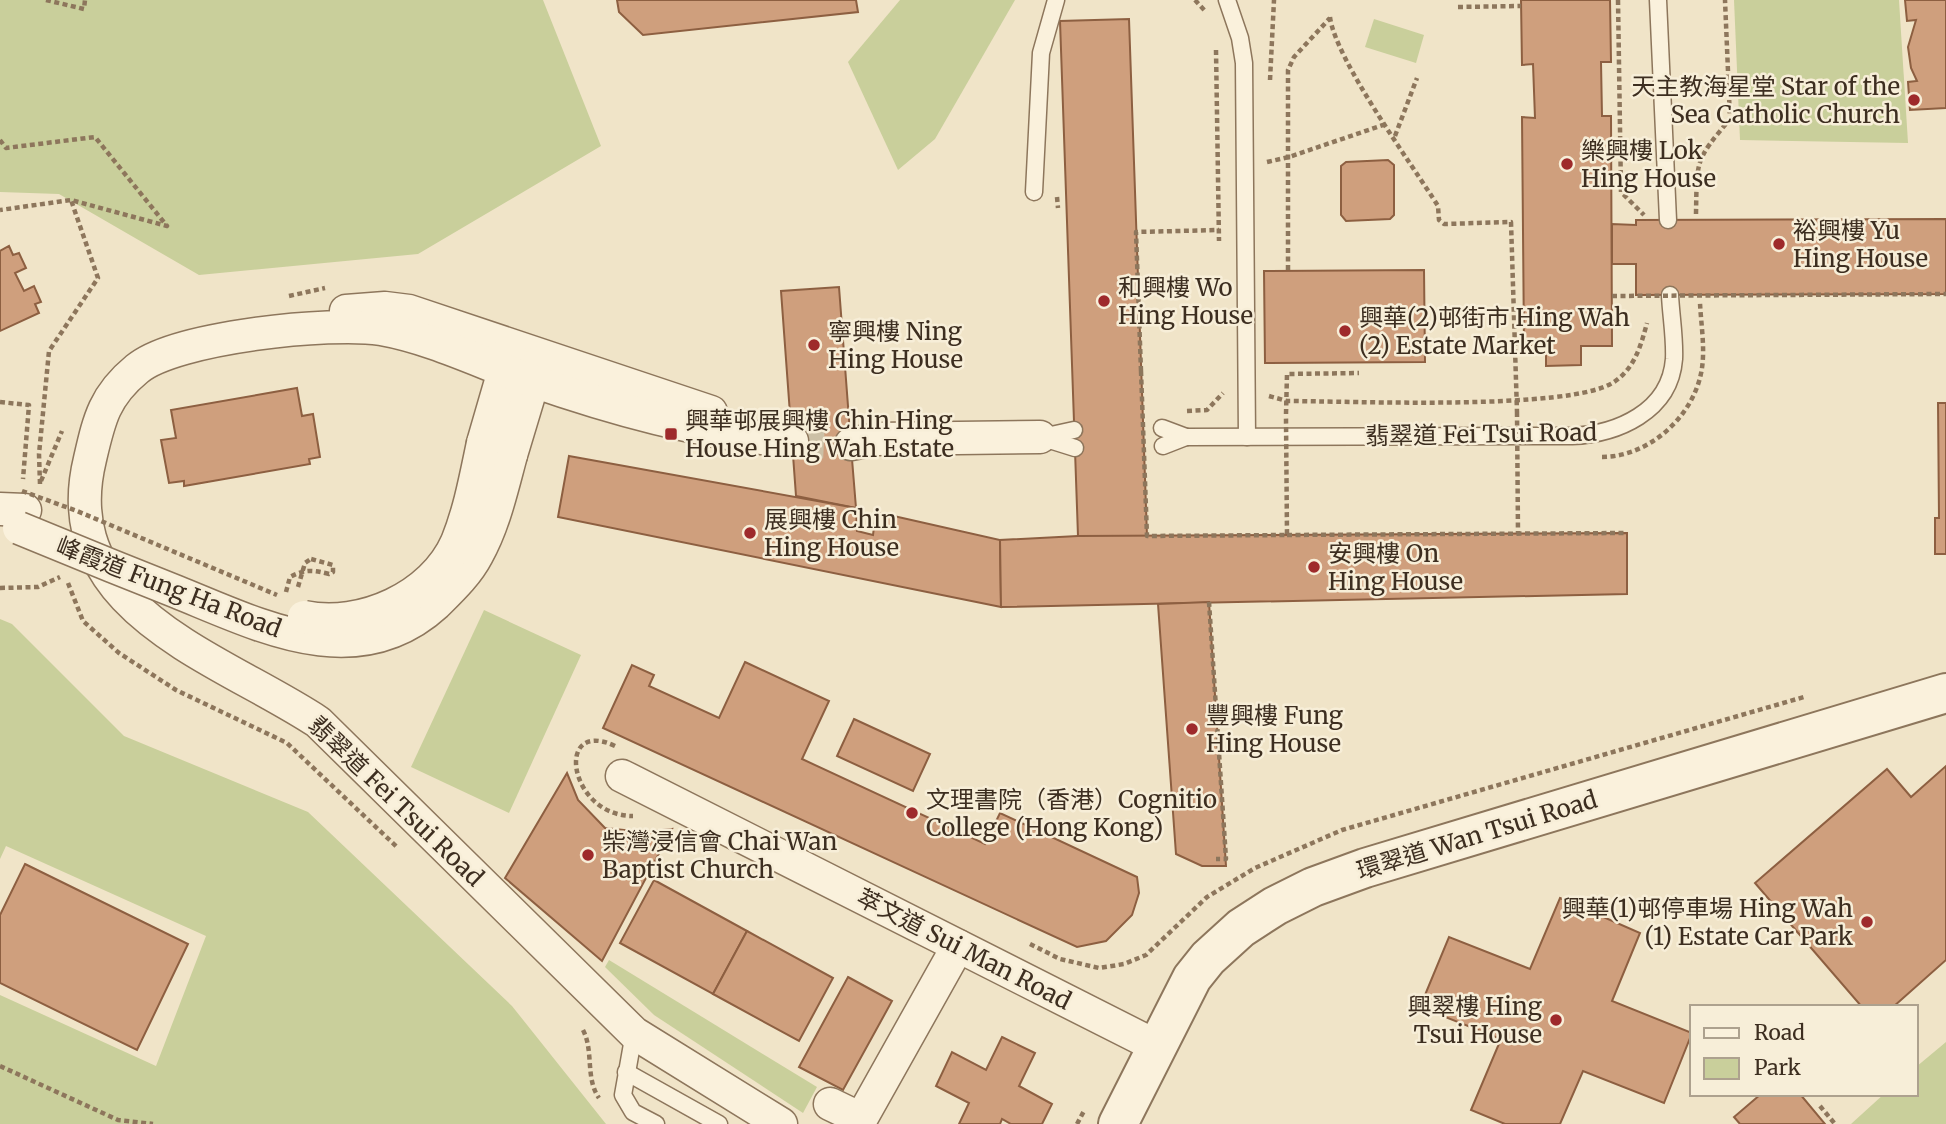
<svg xmlns="http://www.w3.org/2000/svg" width="1946" height="1124" viewBox="0 0 1946 1124" font-family="Merriweather,'Noto Sans TC',serif">
  <style>
    .green { fill: #c9cf9b }
    .building { fill: #cf9f7d; stroke: #8d5f41; stroke-width: 2 }
    .lines { fill: none; stroke-linecap: round; stroke-linejoin: round }
    .minor-tunnel { stroke: #ccc0a6; stroke-width: 32; stroke-dasharray: 32 16; stroke-linecap: butt }
    .service-casing { stroke: #8d765c; stroke-width: 19 }
    .minor-casing { stroke: #8d765c; stroke-width: 35 }
    .tertiary-casing { stroke: #8d765c; stroke-width: 42 }
    .path { stroke: #8d765c; stroke-width: 4.5; stroke-dasharray: 5 3.5; stroke-linecap: butt }
    .service { stroke: #faf1dc; stroke-width: 16 }
    .minor { stroke: #faf1dc; stroke-width: 32 }
    .tertiary { stroke: #faf1dc; stroke-width: 38 }
    .minor-bridge-casing { stroke: #8d765c; stroke-width: 35; stroke-linecap: butt }
    .path-bridge { stroke: #8d765c; stroke-width: 4.5; stroke-dasharray: 5 3.5; stroke-linecap: butt }
    .minor-bridge { stroke: #faf1dc; stroke-width: 32 }
    .poi-dot { fill: #9e2a2b; stroke: #f7eed8; stroke-width: 2.5 }
    .labels { text-anchor: middle; dominant-baseline: central; stroke-width: 5; stroke-linejoin: round; paint-order: stroke }
    .poi-label { font-size: 24px; fill: #3d2e20; stroke: #f7eed8; text-anchor: start }
    .street-label { font-size: 24px; fill: #3d2e20; stroke: #f7eed8 }
  </style>
  <rect width="100%" height="100%" fill="#f0e4c8"/>
  <g class="green">
    <path d="M0,0H543L601,146L418,254L199,275L59,194L0,192Z"/>
    <path d="M900,0H1015L935,139L898,170L848,62Z"/>
    <path d="M1734,0H1899L1908,143L1740,140Z"/>
    <path d="M1374,19L1424,35L1416,63L1365,47Z"/>
    <path d="M484,610L581,655L509,813L411,767Z"/>
    <path d="M0,619L12,624L124,736L308,812L512,1006L606,1124H0V995L156,1066L206,936L6,846L0,859Z"/>
    <path d="M609,960L817,1087L803,1113L654,1015L605,967Z"/>
    <path d="M1946,1042V1124H1851L1884,1094H1916V1067Z"/>
  </g>
  <g class="building">
    <path d="M617,0H856L858,12L643,35L619,12Z"/>
    <path d="M1521,0H1610L1611,62H1601L1602,116H1611L1612,346H1581V365L1546,366V345H1524L1522,117L1535,118L1533,64L1522,65Z"/>
    <path d="M1905,0H1946V108L1910,110L1908,82L1917,81L1911,68L1908,47L1916,20L1907,21Z"/>
    <path d="M1129,19L1147,536H1078L1060,21Z"/>
    <path d="M1388,160L1394,165V215L1390,219L1346,221L1341,215V166L1346,162Z"/>
    <path d="M1946,219V294L1636,295V264H1612V224L1636,225V220Z"/>
    <path d="M9,246L13,255L19,253L26,268L15,273L24,291L34,286L41,302L35,304L39,313L0,331V251Z"/>
    <path d="M1424,270L1425,362L1265,363L1264,271Z"/>
    <path d="M839,287L852,459L856,508L796,496L781,291Z"/>
    <path d="M297,388L302,416L313,414L320,457L309,459L310,464L184,486V481L169,483L161,440L176,438L171,410Z"/>
    <path d="M1938,403H1946V554H1935V518H1939Z"/>
    <path d="M569,456L856,508L857,531L873,535L876,512L1000,540L1001,607L558,517Z"/>
    <path d="M1627,533V594L1001,607L1000,540L1078,536Z"/>
    <path d="M1209,602L1226,866H1202L1176,854L1158,604Z"/>
    <path d="M745,662L829,701L802,759L985,844L1000,813L1137,877L1139,893L1132,915L1106,941L1077,947L603,728L632,665L654,675L649,686L719,718Z"/>
    <path d="M854,719L930,754L913,791L837,756Z"/>
    <path d="M1946,766V960L1893,1007H1862L1755,883L1887,769L1911,797Z"/>
    <path d="M567,773L578,800L605,828L643,832L672,829L602,961L505,878Z"/>
    <path d="M25,864L188,944L137,1050L0,983V915Z"/>
    <path d="M654,880L747,931L713,994L620,943Z"/>
    <path d="M1560,898L1640,933L1612,1001L1692,1033L1664,1103L1583,1071L1560,1124H1505L1471,1110L1501,1039L1420,1007L1449,937L1530,969Z"/>
    <path d="M747,931L833,978L799,1041L713,994Z"/>
    <path d="M848,977L892,1001L843,1090L799,1067Z"/>
    <path d="M1002,1037L1035,1053L1019,1086L1052,1104L1042,1124H1011L1002,1119L1000,1124H959L969,1103L936,1086L952,1052L986,1070Z"/>
    <path d="M1761,1094H1800L1825,1124H1740L1734,1117Z"/>
  </g>
  <g class="lines">
    <path class="minor-tunnel" d="M792,441L851,444"/>
    <g class="service-casing">
      <g id="service">
        <path d="M1227,0L1240,38L1244,63L1247,437"/>
        <path d="M1658,0L1668,220"/>
        <path d="M1034,192L1041,53L1056,0"/>
        <path d="M1162,428L1186,437"/>
        <path d="M1040,437L1075,448"/>
        <path d="M1042,437L1074,430"/>
        <path d="M1163,446L1186,437L1572,436C1617,434 1670,412 1674,359C1675,338 1671,316 1670,295"/>
        <path d="M634,1033L623,1095L633,1112L656,1124"/>
        <path d="M626,1072L719,1124"/>
      </g>
    </g>
    <g class="minor-casing">
      <g id="minor">
        <path d="M346,311L385,308L409,311L711,412"/>
        <path d="M483,443L510,350"/>
        <path d="M851,444L877,439L1040,437"/>
        <path d="M511,455L539,362"/>
        <path d="M0,509L25,510"/>
        <path d="M622,776L1156,1046"/>
        <path d="M830,1104L861,1119L958,946"/>
        <path d="M781,1124L634,1033L318,722C220,657 53,610 90,459C99,420 104,396 137,369C175,337 332,321 381,329C432,338 482,363 530,380C613,409 704,435 792,441"/>
      </g>
    </g>
    <g class="tertiary-casing">
      <path id="tertiary" d="M1118,1124L1192,978L1208,958L1241,928L1275,906L1313,887L1365,868L1946,693"/>
    </g>
    <g class="path">
      <path d="M46,0L84,9L85,0"/>
      <path d="M1195,0L1206,12"/>
      <path d="M1618,0L1621,192L1644,215"/>
      <path d="M1458,7L1521,6"/>
      <path d="M1330,17C1335,59 1413,166 1438,206L1439,220L1444,224L1511,222L1517,412"/>
      <path d="M1216,50L1219,241"/>
      <path d="M1270,80L1274,0"/>
      <path d="M1395,136L1417,78"/>
      <path d="M0,140L6,148L95,137L167,226L71,200L0,210"/>
      <path d="M1267,162L1289,157L1386,124"/>
      <path d="M1057,197L1058,208"/>
      <path d="M1696,214C1697,159 1695,161 1730,119L1725,0"/>
      <path d="M1288,270V70L1294,57L1330,18"/>
      <path d="M289,296L325,288"/>
      <path d="M1141,371L1136,232L1219,230"/>
      <path d="M1269,396L1287,401C1350,401 1571,411 1614,382C1635,368 1641,345 1647,323"/>
      <path d="M0,402L29,405L23,479"/>
      <path d="M1187,411L1207,410L1223,393"/>
      <path d="M1286,414L1287,374L1359,373"/>
      <path d="M1602,457C1649,457 1695,416 1702,368C1705,347 1701,324 1700,303"/>
      <path d="M41,481L62,431"/>
      <path d="M40,484L39,454L49,351L98,278L71,200"/>
      <path d="M1287,535L1627,533"/>
      <path d="M68,583L83,621L119,653L176,690L287,743L397,847"/>
      <path d="M0,588L38,587L60,577"/>
      <path d="M286,592L290,577C305,569 313,570 329,574L333,572V565L311,559"/>
      <path d="M1209,602L1226,859H1216"/>
      <path d="M615,746C554,717 568,816 633,816"/>
      <path d="M1030,944L1060,959L1099,968L1124,964L1146,955L1207,897L1255,868L1342,830L1804,697"/>
      <path d="M583,1030C594,1051 585,1078 599,1098"/>
      <path d="M0,1066L118,1120L153,1124"/>
      <path d="M1820,1106L1835,1124"/>
      <path d="M1077,1124L1085,1109"/>
    </g>
    <use href="#service" class="service"/>
    <use href="#minor" class="minor"/>
    <use href="#tertiary" class="tertiary"/>
    <g class="minor-bridge-casing">
      <g id="minor-bridge">
        <path d="M19,528C72,550 124,571 177,592C261,626 357,676 436,604C451,589 467,574 477,555C494,525 502,488 511,455"/>
        <path d="M304,617C361,629 433,597 457,542C470,510 476,476 483,443"/>
      </g>
    </g>
    <g class="path-bridge">
      <path d="M1612,296L1946,294"/>
      <path d="M1141,371L1147,536L1287,535L1286,418"/>
      <path d="M1517,412L1518,533"/>
      <path d="M22,491L77,511L277,595"/>
      <path d="M298,587L305,563L311,559"/>
    </g>
    <use href="#minor-bridge" class="minor-bridge"/>
  </g>
  <g class="poi-dot">
    <circle cx="1914" cy="100" r="7"/>
    <circle cx="1567" cy="164" r="7"/>
    <circle cx="1779" cy="244" r="7"/>
    <circle cx="1104" cy="301" r="7"/>
    <circle cx="1345" cy="331" r="7"/>
    <circle cx="814" cy="345" r="7"/>
    <rect x="664" y="427" width="14" height="14" rx="3.5"/>
    <circle cx="750" cy="533" r="7"/>
    <circle cx="1314" cy="567" r="7"/>
    <circle cx="1192" cy="729" r="7"/>
    <circle cx="912" cy="813" r="7"/>
    <circle cx="588" cy="855" r="7"/>
    <circle cx="1867" cy="922" r="7"/>
    <circle cx="1556" cy="1020" r="7"/>
  </g>
  <g class="labels">
    <g class="poi-label">
      <text x="1900" y="86" text-anchor="end">天主教海星堂 Star of the<tspan x="1900" dy="28">Sea Catholic Church</tspan></text>
      <text x="1581" y="150">樂興樓 Lok<tspan x="1581" dy="28">Hing House</tspan></text>
      <text x="1793" y="230">裕興樓 Yu<tspan x="1793" dy="28">Hing House</tspan></text>
      <text x="1118" y="287">和興樓 Wo<tspan x="1118" dy="28">Hing House</tspan></text>
      <text x="1359" y="317">興華(2)邨街市 Hing Wah<tspan x="1359" dy="28">(2) Estate Market</tspan></text>
      <text x="828" y="331">寧興樓 Ning<tspan x="828" dy="28">Hing House</tspan></text>
      <text x="685" y="420">興華邨展興樓 Chin Hing<tspan x="685" dy="28">House Hing Wah Estate</tspan></text>
      <text x="764" y="519">展興樓 Chin<tspan x="764" dy="28">Hing House</tspan></text>
      <text x="1328" y="553">安興樓 On<tspan x="1328" dy="28">Hing House</tspan></text>
      <text x="1206" y="715">豐興樓 Fung<tspan x="1206" dy="28">Hing House</tspan></text>
      <text x="926" y="799">文理書院（香港）Cognitio<tspan x="926" dy="28">College (Hong Kong)</tspan></text>
      <text x="602" y="841">柴灣浸信會 Chai Wan<tspan x="602" dy="28">Baptist Church</tspan></text>
      <text x="1853" y="908" text-anchor="end">興華(1)邨停車場 Hing Wah<tspan x="1853" dy="28">(1) Estate Car Park</tspan></text>
      <text x="1542" y="1006" text-anchor="end">興翠樓 Hing<tspan x="1542" dy="28">Tsui House</tspan></text>
    </g>
    <g class="street-label">
      <text transform="translate(1481 434) rotate(-1)">翡翠道 Fei Tsui Road</text>
      <text transform="translate(169 587) rotate(21)">峰霞道 Fung Ha Road</text>
      <text transform="translate(396 801) rotate(44)">翡翠道 Fei Tsui Road</text>
      <text transform="translate(1477 835) rotate(-17)">環翠道 Wan Tsui Road</text>
      <text transform="translate(964 949) rotate(27)">萃文道 Sui Man Road</text>
    </g>
  </g>
  <rect x="1690" y="1005" width="228" height="91" fill="#f7eed8" stroke="#ada18e" stroke-width="2"/>
  <rect x="1704" y="1028" width="35" height="10" fill="#faf1dc" stroke="#ada18e" stroke-width="2"/>
  <text x="1754" y="1040" font-size="21" fill="#3d2e20">Road</text>
  <rect x="1704" y="1058" width="35" height="21" fill="#c9cf9b" stroke="#ada18e" stroke-width="2"/>
  <text x="1754" y="1075" font-size="21" fill="#3d2e20">Park</text>
</svg>
